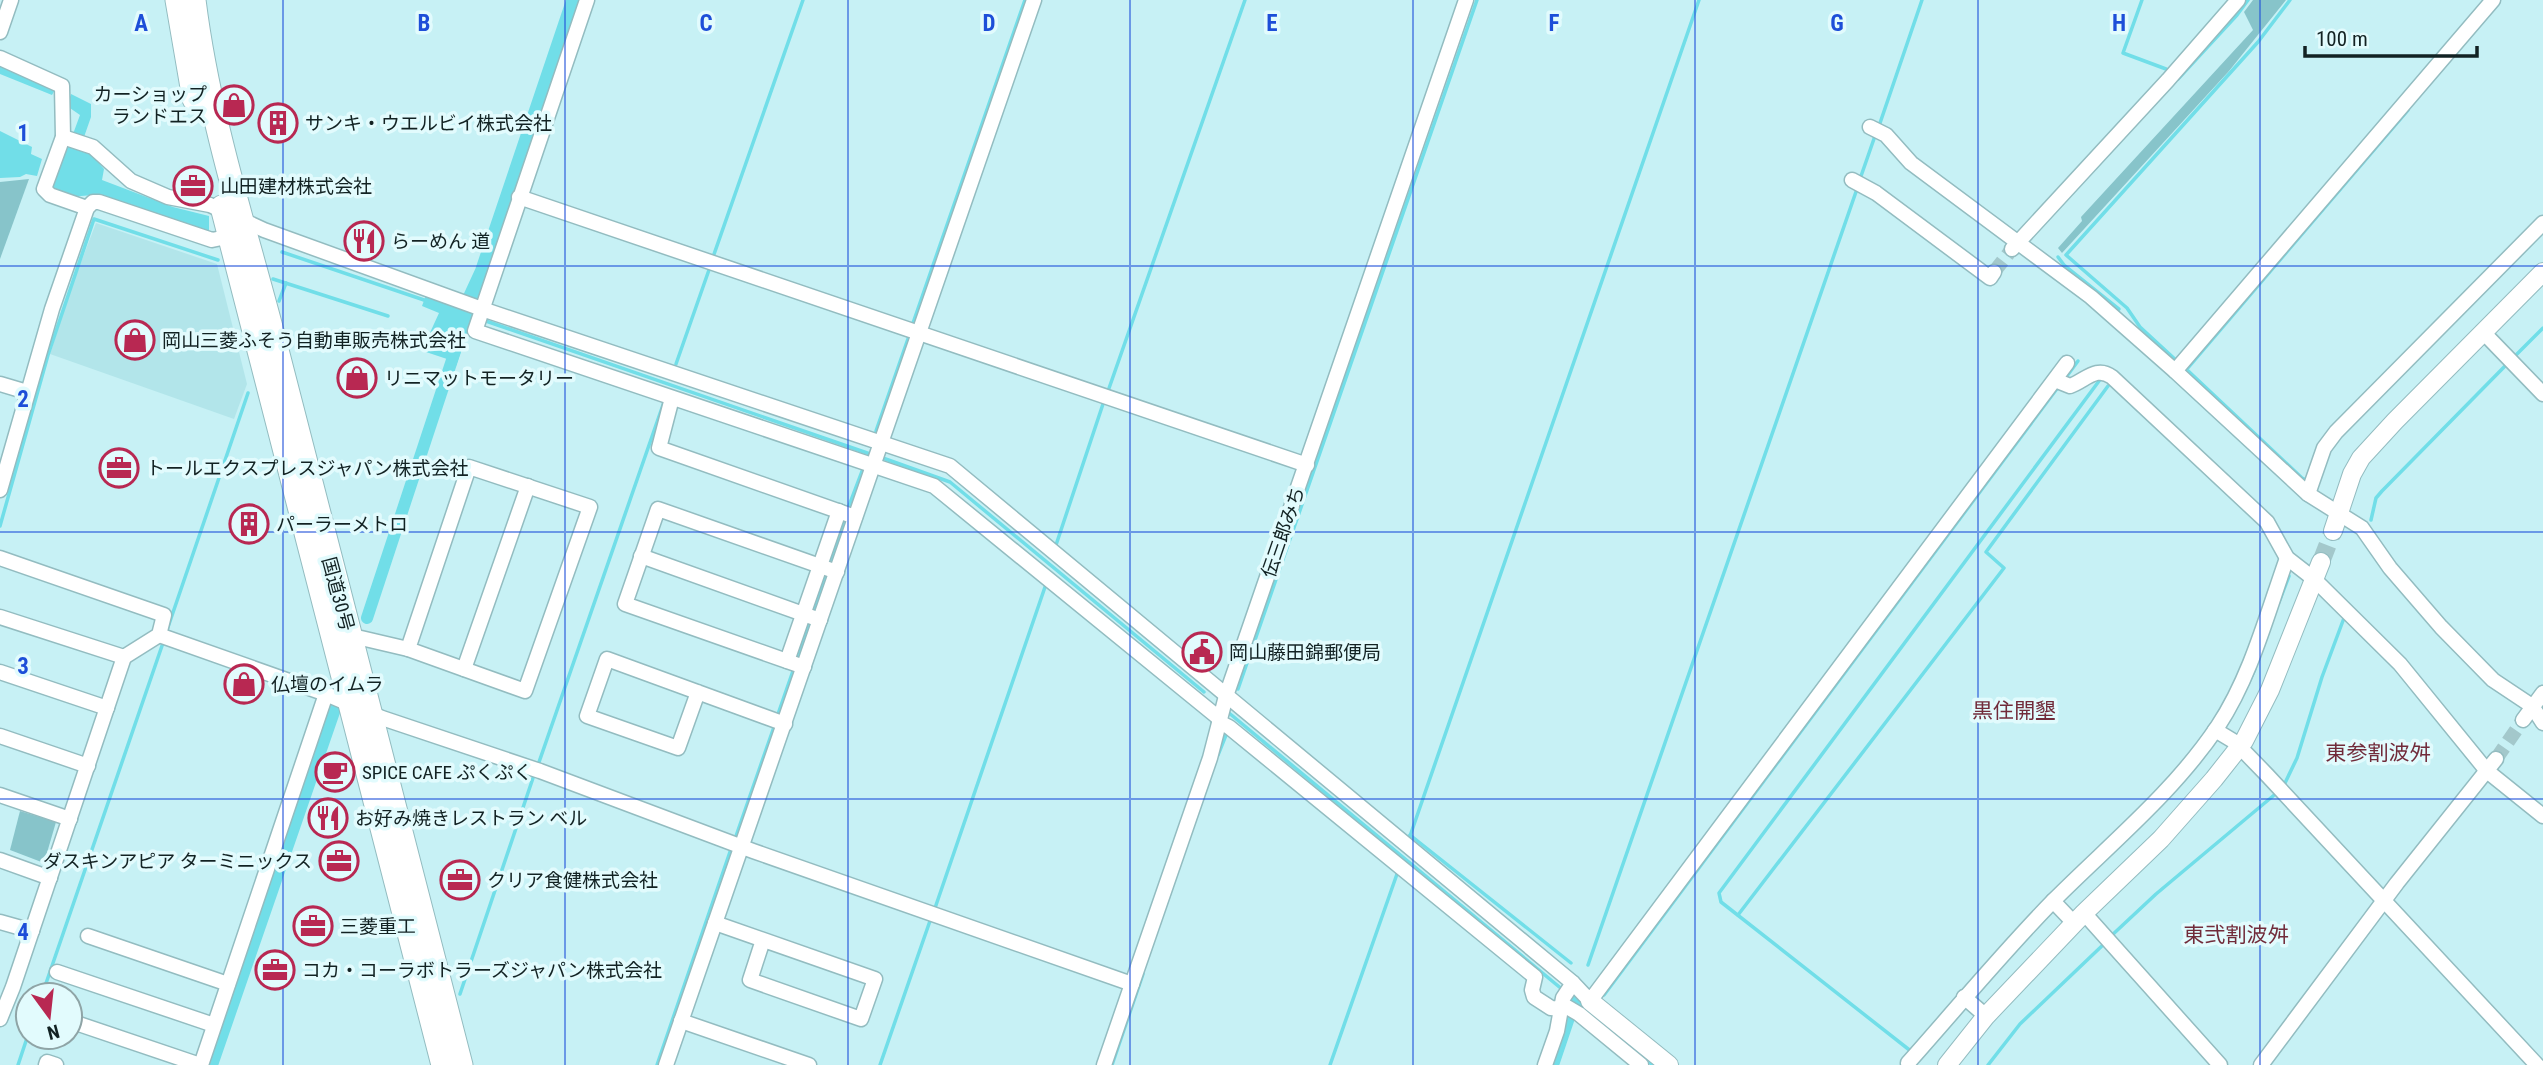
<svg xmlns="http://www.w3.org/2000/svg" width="2543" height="1065" viewBox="0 0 2543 1065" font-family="'Roboto Condensed','Noto Sans JP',sans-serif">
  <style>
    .built { fill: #b2e5ea }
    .green { fill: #87c4ca }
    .water { fill: #71dee8 }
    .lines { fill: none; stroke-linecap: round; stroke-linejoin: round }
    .stream { stroke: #71dee8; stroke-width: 3.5 }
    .canal { stroke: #71dee8; stroke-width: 12 }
    .river { stroke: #71dee8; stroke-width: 21 }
    .minor-tunnel { stroke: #a3c8cb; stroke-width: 14; stroke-dasharray: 14 7; stroke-linecap: butt }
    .tertiary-tunnel { stroke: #a3c8cb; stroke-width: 18; stroke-dasharray: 18 9; stroke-linecap: butt }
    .minor-casing { stroke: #93bcc0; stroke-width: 17 }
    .tertiary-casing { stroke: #93bcc0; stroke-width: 20 }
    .trunk-casing { stroke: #93bcc0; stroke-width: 25 }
    .minor { stroke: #fff; stroke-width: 14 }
    .tertiary { stroke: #fff; stroke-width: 18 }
    .trunk { stroke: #fff; stroke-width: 23 }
    .grid { fill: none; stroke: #1d4ed8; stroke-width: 2; stroke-opacity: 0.55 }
    .labels { text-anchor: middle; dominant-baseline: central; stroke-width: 7; stroke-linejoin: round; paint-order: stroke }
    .poi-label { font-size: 19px; fill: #122223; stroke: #e2fbfd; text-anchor: start }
    .street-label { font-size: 19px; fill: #122223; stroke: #e2fbfd }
    .neighbourhood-label { font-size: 21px; fill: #712b3a; stroke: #e2fbfd }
    .grid-label { font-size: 23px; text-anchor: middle; font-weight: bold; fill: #1d4ed8; stroke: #e2fbfd; stroke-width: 7; stroke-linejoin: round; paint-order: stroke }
  </style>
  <rect width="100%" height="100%" fill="#c7f1f5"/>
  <path class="built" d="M96,223L217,264L247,384L234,419L50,354L75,278Z"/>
  <g class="green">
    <path d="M2253,0H2286L2229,71L2062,253L2058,248L2082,221L2081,217L2253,30L2244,12Z"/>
    <path d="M29,179L0,259V182Z"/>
    <path d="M20,811L56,822L44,863L10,850Z"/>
  </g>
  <g class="water">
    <path d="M0,61L56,88L52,95L0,74Z"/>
    <path d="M71,94L91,104V117L84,137L73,134L80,115L67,106Z"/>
    <path d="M0,131L32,147L31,154L42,159L37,176L26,174L20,177L0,178Z"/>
    <path d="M71,144L92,155L104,169L102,180L173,207L209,216V233L94,195L68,197L51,188L58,153Z"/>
    <path d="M426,295L452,302L453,306L474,313L456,366L449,364L450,360L426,352L423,348L439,313L422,306Z"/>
  </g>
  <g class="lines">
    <g class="stream">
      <path d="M2142,0L2123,53L2166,69"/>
      <path d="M2178,79L2237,15L2248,0"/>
      <path d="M1879,126L1922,0"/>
      <path d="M1860,179L1876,133"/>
      <path d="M282,252L427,301"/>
      <path d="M2058,257L2064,265L2119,309L2117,311"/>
      <path d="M712,260L803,0"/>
      <path d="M273,279L388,316"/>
      <path d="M467,294L479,285"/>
      <path d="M279,301L286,283"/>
      <path d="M483,320L873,455"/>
      <path d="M912,326L1025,0"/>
      <path d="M2513,358L2543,328"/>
      <path d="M2178,362L2140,327L2127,308L2066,255L2258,42L2290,0"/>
      <path d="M676,364L710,267"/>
      <path d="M2184,367L2302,478L2310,482"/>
      <path d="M2186,370L2408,110"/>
      <path d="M2064,380L2078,361"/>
      <path d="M1107,394L1245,0"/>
      <path d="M876,431L910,333"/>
      <path d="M880,457L950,482L1204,692"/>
      <path d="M847,511L864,466"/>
      <path d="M2371,520L2376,498L2382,491L2508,363"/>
      <path d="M0,526L48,355L94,219L218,260"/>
      <path d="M1056,545L1104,401"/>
      <path d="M829,564L845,518"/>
      <path d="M2279,602L2289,576"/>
      <path d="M812,614L827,571"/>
      <path d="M166,633L248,393"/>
      <path d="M797,660L810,621"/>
      <path d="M2248,684L2255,669"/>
      <path d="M1238,689L1477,0"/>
      <path d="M1229,713L1563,990"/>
      <path d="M777,717L794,668"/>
      <path d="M1218,755L1228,730"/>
      <path d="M538,765L664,402"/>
      <path d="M2284,785L2297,758L2322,677L2344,618"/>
      <path d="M1410,835L1571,963"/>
      <path d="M735,839L775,724"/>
      <path d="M1409,839L1699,0"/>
      <path d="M934,911L1045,587"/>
      <path d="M1738,915L2004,568L1986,552L2108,386"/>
      <path d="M2110,937L2156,894L2279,791"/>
      <path d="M1588,965L1858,186"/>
      <path d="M460,994L533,778"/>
      <path d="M42,995L164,640"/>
      <path d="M1569,995L1653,1065"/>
      <path d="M1604,995L2059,386"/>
      <path d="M1912,1052L1721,902L1719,893L2102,377"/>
      <path d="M18,1065L28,1035"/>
      <path d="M657,1065L732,846"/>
      <path d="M880,1065L931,918"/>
      <path d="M1112,1065L1143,974"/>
      <path d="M1330,1065L1397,874"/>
      <path d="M1988,1065L2020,1024L2105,943"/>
    </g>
    <g class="canal">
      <path d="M367,618L455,351"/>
      <path d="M212,1065L335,709"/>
      <path d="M1553,1065L1575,1000"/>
    </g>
    <path class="river" d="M473,299L485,273L577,0"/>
    <g class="minor-tunnel">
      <path d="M1994,272L2012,249"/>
      <path d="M2496,759L2523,720"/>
    </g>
    <path class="tertiary-tunnel" d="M2321,562L2333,531"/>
    <g class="minor-casing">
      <g id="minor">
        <path d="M587,0L475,331L934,486L1220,719"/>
        <path d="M0,32L11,0"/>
        <path d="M0,58L62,86L63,137L44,189L50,195L87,208"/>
        <path d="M1870,127L1886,135L1911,163L2091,297L2175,371L2308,494L2362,528L2390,568L2441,627L2493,680L2532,706L2543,723"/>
        <path d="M63,137L93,147L131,181L168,197L210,205L264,230L482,309L950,466L1573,983L1590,1001L2067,363"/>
        <path d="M1852,180L1876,193L1990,278L1994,272"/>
        <path d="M519,197L1307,465"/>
        <path d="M2012,249L2168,80L2238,0"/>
        <path d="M2484,333L2543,394"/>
        <path d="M2175,371L2493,0"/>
        <path d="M2055,380L2070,386C2085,381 2096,365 2112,377L2267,522L2287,558L2314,579L2400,664L2487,771L2543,816"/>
        <path d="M0,384L27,392"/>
        <path d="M672,398L659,448L855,517"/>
        <path d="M469,467L590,507L525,691L408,649Z"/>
        <path d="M0,490L52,309L87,208L93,202H99L212,240L236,235"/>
        <path d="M2308,494L2324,448L2336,432L2543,223"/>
        <path d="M641,556L820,620"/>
        <path d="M0,558L164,615L159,635L124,657L0,617"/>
        <path d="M159,635L326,694L382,718L540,771L753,851L1132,984"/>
        <path d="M345,641L361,638L408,649"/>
        <path d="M787,661L839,511"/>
        <path d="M804,667L625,604L658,509L837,572"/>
        <path d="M464,669L528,486"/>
        <path d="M0,672L107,708"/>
        <path d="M698,692L678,748L587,716L607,659L785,724"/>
        <path d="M2523,720L2543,693"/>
        <path d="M1219,722L1229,727L1535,977L1532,990L1534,997L1551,1008L1561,1009"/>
        <path d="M2215,730L2235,742L2267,775L2537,1065"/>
        <path d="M0,736L88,766"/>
        <path d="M0,795L70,819"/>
        <path d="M0,860L50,878"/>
        <path d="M2053,901L2074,923"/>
        <path d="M2084,913L2220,1065"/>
        <path d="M0,922L32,931"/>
        <path d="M715,923L875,979L861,1019L750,980L763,940"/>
        <path d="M88,936L228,984"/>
        <path d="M57,972L214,1025"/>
        <path d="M1964,997L1986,1016"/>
        <path d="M1562,1004L1579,1014L1641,1065"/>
        <path d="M0,1019L13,987L124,657"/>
        <path d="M70,1021L200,1065"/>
        <path d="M681,1021L809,1065"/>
        <path d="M1908,1063C1957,1008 2003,952 2054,900C2110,844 2174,792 2218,726C2251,676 2267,614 2287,558"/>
        <path d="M46,1065L47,1062L56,1065"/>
        <path d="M201,1065L326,694"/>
        <path d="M666,1065L1034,0"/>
        <path d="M1104,1065L1210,758L1226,696L1466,0"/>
        <path d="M1545,1065L1557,1031L1563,998L1573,983"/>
        <path d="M2261,1065L2397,883L2496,759"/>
      </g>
    </g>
    <g class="tertiary-casing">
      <g id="tertiary">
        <path d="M2333,531L2352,474L2361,458L2395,421L2543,272"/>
        <path d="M1590,1001L1669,1065"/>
        <path d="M1947,1065L1986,1016L2084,913L2161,839L2214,779L2244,741L2270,690L2321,562"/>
      </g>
    </g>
    <g class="trunk-casing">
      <g id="trunk">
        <path d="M177,0L194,99"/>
        <path d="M194,0C209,121 248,236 278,354C337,591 399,828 461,1065"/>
        <path d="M222,207L443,1065"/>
      </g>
    </g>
    <use href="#minor" class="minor"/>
    <use href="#tertiary" class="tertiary"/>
    <use href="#trunk" class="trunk"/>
  </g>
  <path class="grid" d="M283,0V1065M565,0V1065M848,0V1065M1130,0V1065M1413,0V1065M1695,0V1065M1978,0V1065M2260,0V1065M0,266H2543M0,532H2543M0,799H2543"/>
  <defs>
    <g id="shop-ring" transform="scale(2.0125)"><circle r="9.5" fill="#e2fbfd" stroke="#b82852" stroke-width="1.5"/><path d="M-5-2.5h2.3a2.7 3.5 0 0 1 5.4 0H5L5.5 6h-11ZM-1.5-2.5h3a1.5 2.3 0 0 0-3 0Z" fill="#b82852"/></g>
    <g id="building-ring" transform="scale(2.0125)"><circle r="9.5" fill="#e2fbfd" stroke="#b82852" stroke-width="1.5"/><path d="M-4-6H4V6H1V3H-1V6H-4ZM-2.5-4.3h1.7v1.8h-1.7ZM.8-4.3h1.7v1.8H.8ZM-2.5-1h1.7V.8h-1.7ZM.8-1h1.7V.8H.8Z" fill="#b82852"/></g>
    <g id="office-ring" transform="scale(2.0125)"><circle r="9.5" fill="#e2fbfd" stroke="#b82852" stroke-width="1.5"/><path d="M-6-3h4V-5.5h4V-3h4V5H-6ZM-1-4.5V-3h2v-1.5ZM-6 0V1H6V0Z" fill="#b82852"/></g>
    <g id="restaurant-ring" transform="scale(2.0125)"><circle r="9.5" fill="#e2fbfd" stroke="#b82852" stroke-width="1.5"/><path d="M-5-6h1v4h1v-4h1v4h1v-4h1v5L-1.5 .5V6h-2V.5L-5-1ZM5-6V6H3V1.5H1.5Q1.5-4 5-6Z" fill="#b82852"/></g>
    <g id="civic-ring" transform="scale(2.0125)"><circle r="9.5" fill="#e2fbfd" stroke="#b82852" stroke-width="1.5"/><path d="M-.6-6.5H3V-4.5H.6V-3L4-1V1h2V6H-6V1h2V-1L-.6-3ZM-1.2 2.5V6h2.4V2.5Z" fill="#b82852"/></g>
    <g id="cafe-ring" transform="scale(2.0125)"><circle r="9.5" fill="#e2fbfd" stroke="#b82852" stroke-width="1.5"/><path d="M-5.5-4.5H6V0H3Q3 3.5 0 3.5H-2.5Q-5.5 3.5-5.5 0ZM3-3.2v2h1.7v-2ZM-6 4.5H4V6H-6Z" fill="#b82852"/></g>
  </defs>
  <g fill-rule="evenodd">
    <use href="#shop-ring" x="234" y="105"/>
    <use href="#building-ring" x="278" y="123"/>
    <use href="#office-ring" x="193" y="186"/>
    <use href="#restaurant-ring" x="364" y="241"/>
    <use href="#shop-ring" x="135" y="340"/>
    <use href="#shop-ring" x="357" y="378"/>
    <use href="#office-ring" x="119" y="468"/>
    <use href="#building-ring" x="249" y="524"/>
    <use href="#civic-ring" x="1202" y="652"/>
    <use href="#shop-ring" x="244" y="684"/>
    <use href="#cafe-ring" x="335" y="772"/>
    <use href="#restaurant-ring" x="328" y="818"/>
    <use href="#office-ring" x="339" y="861"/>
    <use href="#office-ring" x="460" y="880"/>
    <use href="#office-ring" x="313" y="926"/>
    <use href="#office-ring" x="275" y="970"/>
  </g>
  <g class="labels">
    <g class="poi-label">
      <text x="207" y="94" text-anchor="end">カーショップ<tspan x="207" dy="22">ランドエス</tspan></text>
      <text x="305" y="123">サンキ・ウエルビイ株式会社</text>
      <text x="220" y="186">山田建材株式会社</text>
      <text x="391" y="241">らーめん 道</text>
      <text x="162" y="340">岡山三菱ふそう自動車販売株式会社</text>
      <text x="384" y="378">リニマットモータリー</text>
      <text x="146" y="468">トールエクスプレスジャパン株式会社</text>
      <text x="276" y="524">パーラーメトロ</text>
      <text x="1229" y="652">岡山藤田錦郵便局</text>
      <text x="271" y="684">仏壇のイムラ</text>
      <text x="362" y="772">SPICE CAFE ぷくぷく</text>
      <text x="355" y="818">お好み焼きレストラン ベル</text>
      <text x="312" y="861" text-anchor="end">ダスキンアピア ターミニックス</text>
      <text x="487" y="880">クリア食健株式会社</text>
      <text x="340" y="926">三菱重工</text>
      <text x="302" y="970">コカ・コーラボトラーズジャパン株式会社</text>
    </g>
    <g class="street-label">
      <text transform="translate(1283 532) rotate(-71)">伝三郎みち</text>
      <text transform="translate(338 594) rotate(75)">国道30号</text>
    </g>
    <g class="neighbourhood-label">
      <text x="2014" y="711">黒住開墾</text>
      <text x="2378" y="753">東参割波舛</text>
      <text x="2236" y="935">東弐割波舛</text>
    </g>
  </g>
  <g class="grid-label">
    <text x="141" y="31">A</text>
    <text x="424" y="31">B</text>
    <text x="706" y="31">C</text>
    <text x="989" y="31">D</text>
    <text x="1272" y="31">E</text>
    <text x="1554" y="31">F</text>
    <text x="1837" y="31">G</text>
    <text x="2119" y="31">H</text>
    <text x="23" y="141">1</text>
    <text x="23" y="407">2</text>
    <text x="23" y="674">3</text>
    <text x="23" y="940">4</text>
  </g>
  <g transform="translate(49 1016) rotate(165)"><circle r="33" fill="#e2fbfd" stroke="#8fa4a6" stroke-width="2"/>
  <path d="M0-5L12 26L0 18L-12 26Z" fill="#b82852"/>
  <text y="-10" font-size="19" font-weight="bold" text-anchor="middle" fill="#122223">N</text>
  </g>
  <path d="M2305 46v10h172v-10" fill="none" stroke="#122223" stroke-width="3.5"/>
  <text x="2316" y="46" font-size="21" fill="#122223" stroke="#e2fbfd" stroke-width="5" paint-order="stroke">100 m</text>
</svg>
